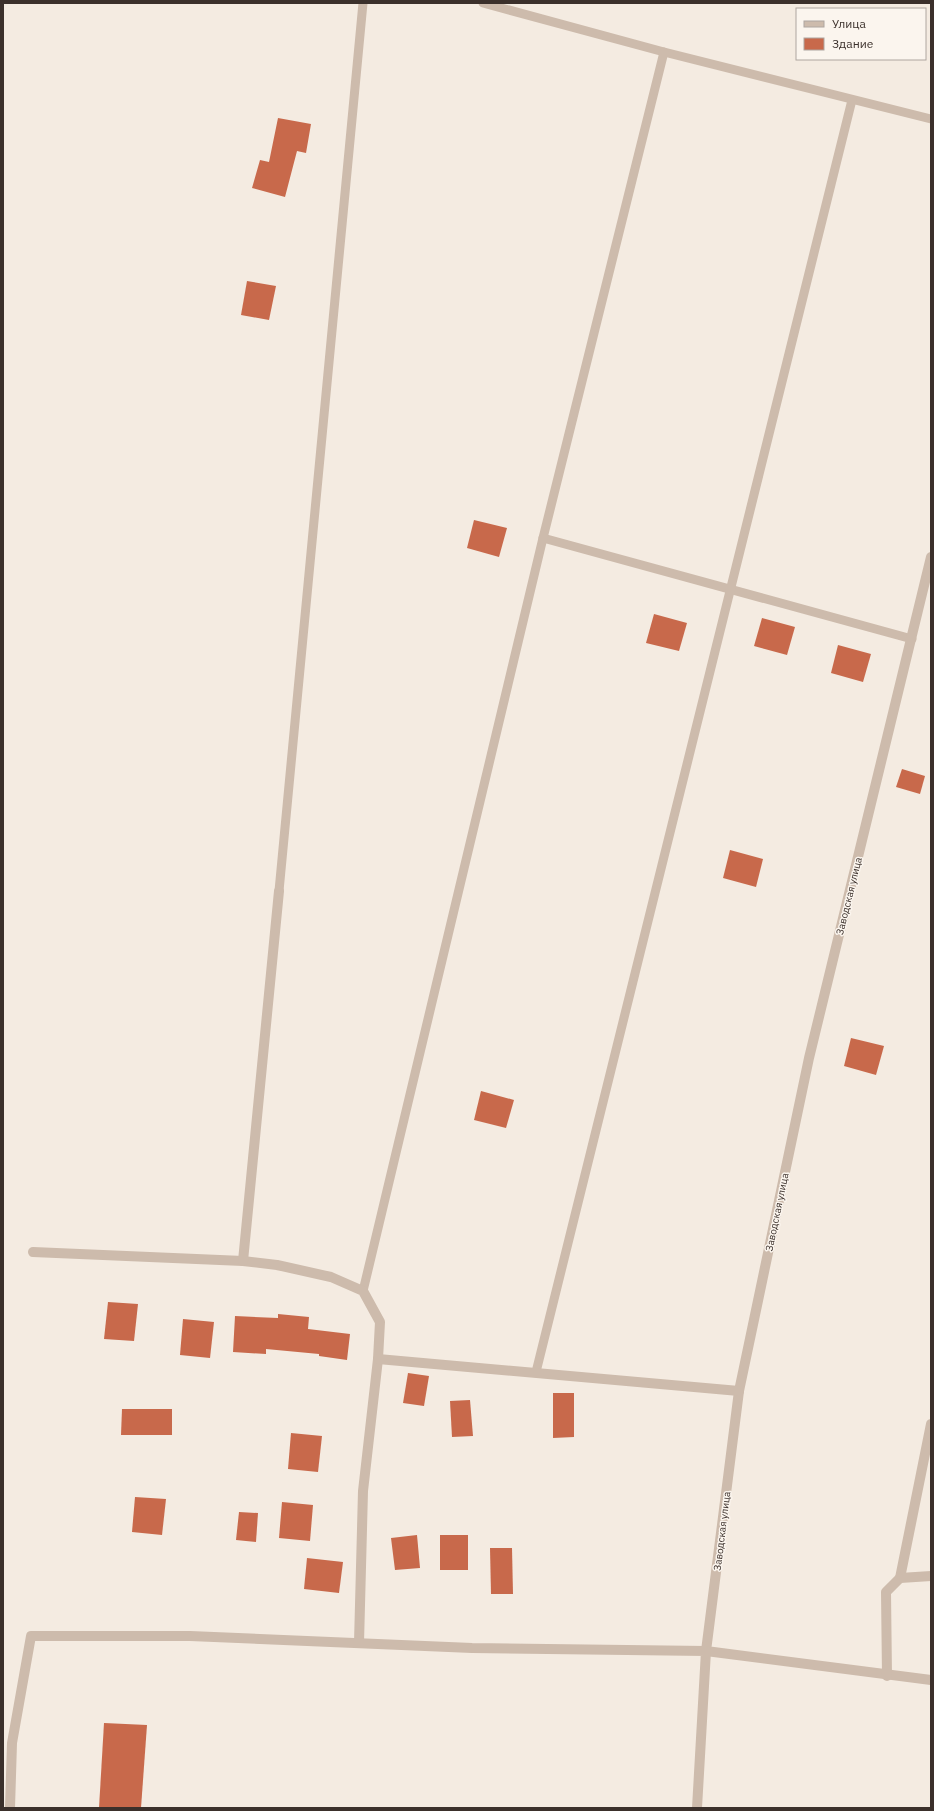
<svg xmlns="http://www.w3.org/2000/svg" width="934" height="1811" viewBox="0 0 934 1811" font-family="'IBM Plex Sans',sans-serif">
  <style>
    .building { fill: #c8694b }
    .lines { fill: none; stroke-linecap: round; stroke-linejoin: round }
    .lane { stroke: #cdbbac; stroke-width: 9 }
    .street { stroke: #cdbbac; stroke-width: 10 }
    .labels { text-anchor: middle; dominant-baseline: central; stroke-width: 3; stroke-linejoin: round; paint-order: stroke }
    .street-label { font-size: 10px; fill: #3b302b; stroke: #fbf5ee }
  </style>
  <rect width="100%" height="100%" fill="#f4ebe1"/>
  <g class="building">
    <path d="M278,118L311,124L306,153L297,151L285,197L252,188L260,160L269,162Z"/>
    <path d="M247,281L276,286L269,320L241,315Z"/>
    <path d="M474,520L507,528L499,557L467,548Z"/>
    <path d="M654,614L687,623L679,651L646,643Z"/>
    <path d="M762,618L795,627L787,655L754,646Z"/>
    <path d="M838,645L871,654L863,682L831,673Z"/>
    <path d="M902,769L925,776L920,794L896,787Z"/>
    <path d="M730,850L763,859L756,887L723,878Z"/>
    <path d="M851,1038L884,1046L876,1075L844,1066Z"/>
    <path d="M481,1091L514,1100L506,1128L474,1120Z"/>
    <path d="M108,1302L138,1304L134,1341L104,1339Z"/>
    <path d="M278,1314L309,1317L308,1329L350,1334L347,1360L319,1356V1354L266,1349V1354L233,1352L235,1316L278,1318Z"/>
    <path d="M183,1319L214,1322L210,1358L180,1355Z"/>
    <path d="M408,1373L429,1376L424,1406L403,1403Z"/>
    <path d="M553,1393H574V1437L553,1438Z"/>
    <path d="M470,1400L473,1436L452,1437L450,1401Z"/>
    <path d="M122,1409H172V1435H121Z"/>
    <path d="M291,1433L322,1436L318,1472L288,1469Z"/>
    <path d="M135,1497L166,1499L162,1535L132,1532Z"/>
    <path d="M282,1502L313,1505L310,1541L279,1538Z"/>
    <path d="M239,1512L258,1513L256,1542L236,1540Z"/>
    <path d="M417,1535L420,1568L395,1570L391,1538Z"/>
    <rect x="440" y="1535" width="28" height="35"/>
    <path d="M490,1548H512L513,1594H491Z"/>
    <path d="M307,1558L343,1562L339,1593L304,1589Z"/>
    <path d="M104,1723L147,1725L141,1808H99Z"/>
  </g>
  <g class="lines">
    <g class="lane">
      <path d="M483,3L664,52L931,119"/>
      <path d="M543,538L912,639"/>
      <path d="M279,891L363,3"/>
      <path d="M363,1291L543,538L664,52"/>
      <path d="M536,1372L852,100"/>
    </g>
    <g class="street">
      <path d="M931,557L809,1058L739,1391L706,1651L931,1680"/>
      <path d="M33,1252L243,1261L277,1265L331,1277L363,1291L380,1322L378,1359L363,1491L359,1643"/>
      <path d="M243,1261L279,891"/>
      <path d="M378,1359L739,1391"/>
      <path d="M900,1578L931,1424"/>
      <path d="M887,1676L886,1592L900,1578L931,1576"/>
      <path d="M10,1808L12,1743L31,1636H190L472,1648L706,1651L697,1808"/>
    </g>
  </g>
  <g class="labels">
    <g class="street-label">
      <text transform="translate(849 896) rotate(-76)">Заводская улица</text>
      <text transform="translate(777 1212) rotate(-78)">Заводская улица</text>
      <text transform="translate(722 1531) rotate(-83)">Заводская улица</text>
    </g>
  </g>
  <rect width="934" height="1811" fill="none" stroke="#3b302b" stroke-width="8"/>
  <rect x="796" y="8" width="130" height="52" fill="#fbf5ee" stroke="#aea6a0"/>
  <rect x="804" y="21" width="20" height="6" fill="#cdbbac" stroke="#aea6a0"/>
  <text x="832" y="28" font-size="12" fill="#3b302b">Улица</text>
  <rect x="804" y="38" width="20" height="12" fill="#c8694b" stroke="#aea6a0"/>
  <text x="832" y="48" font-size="12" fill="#3b302b">Здание</text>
</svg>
